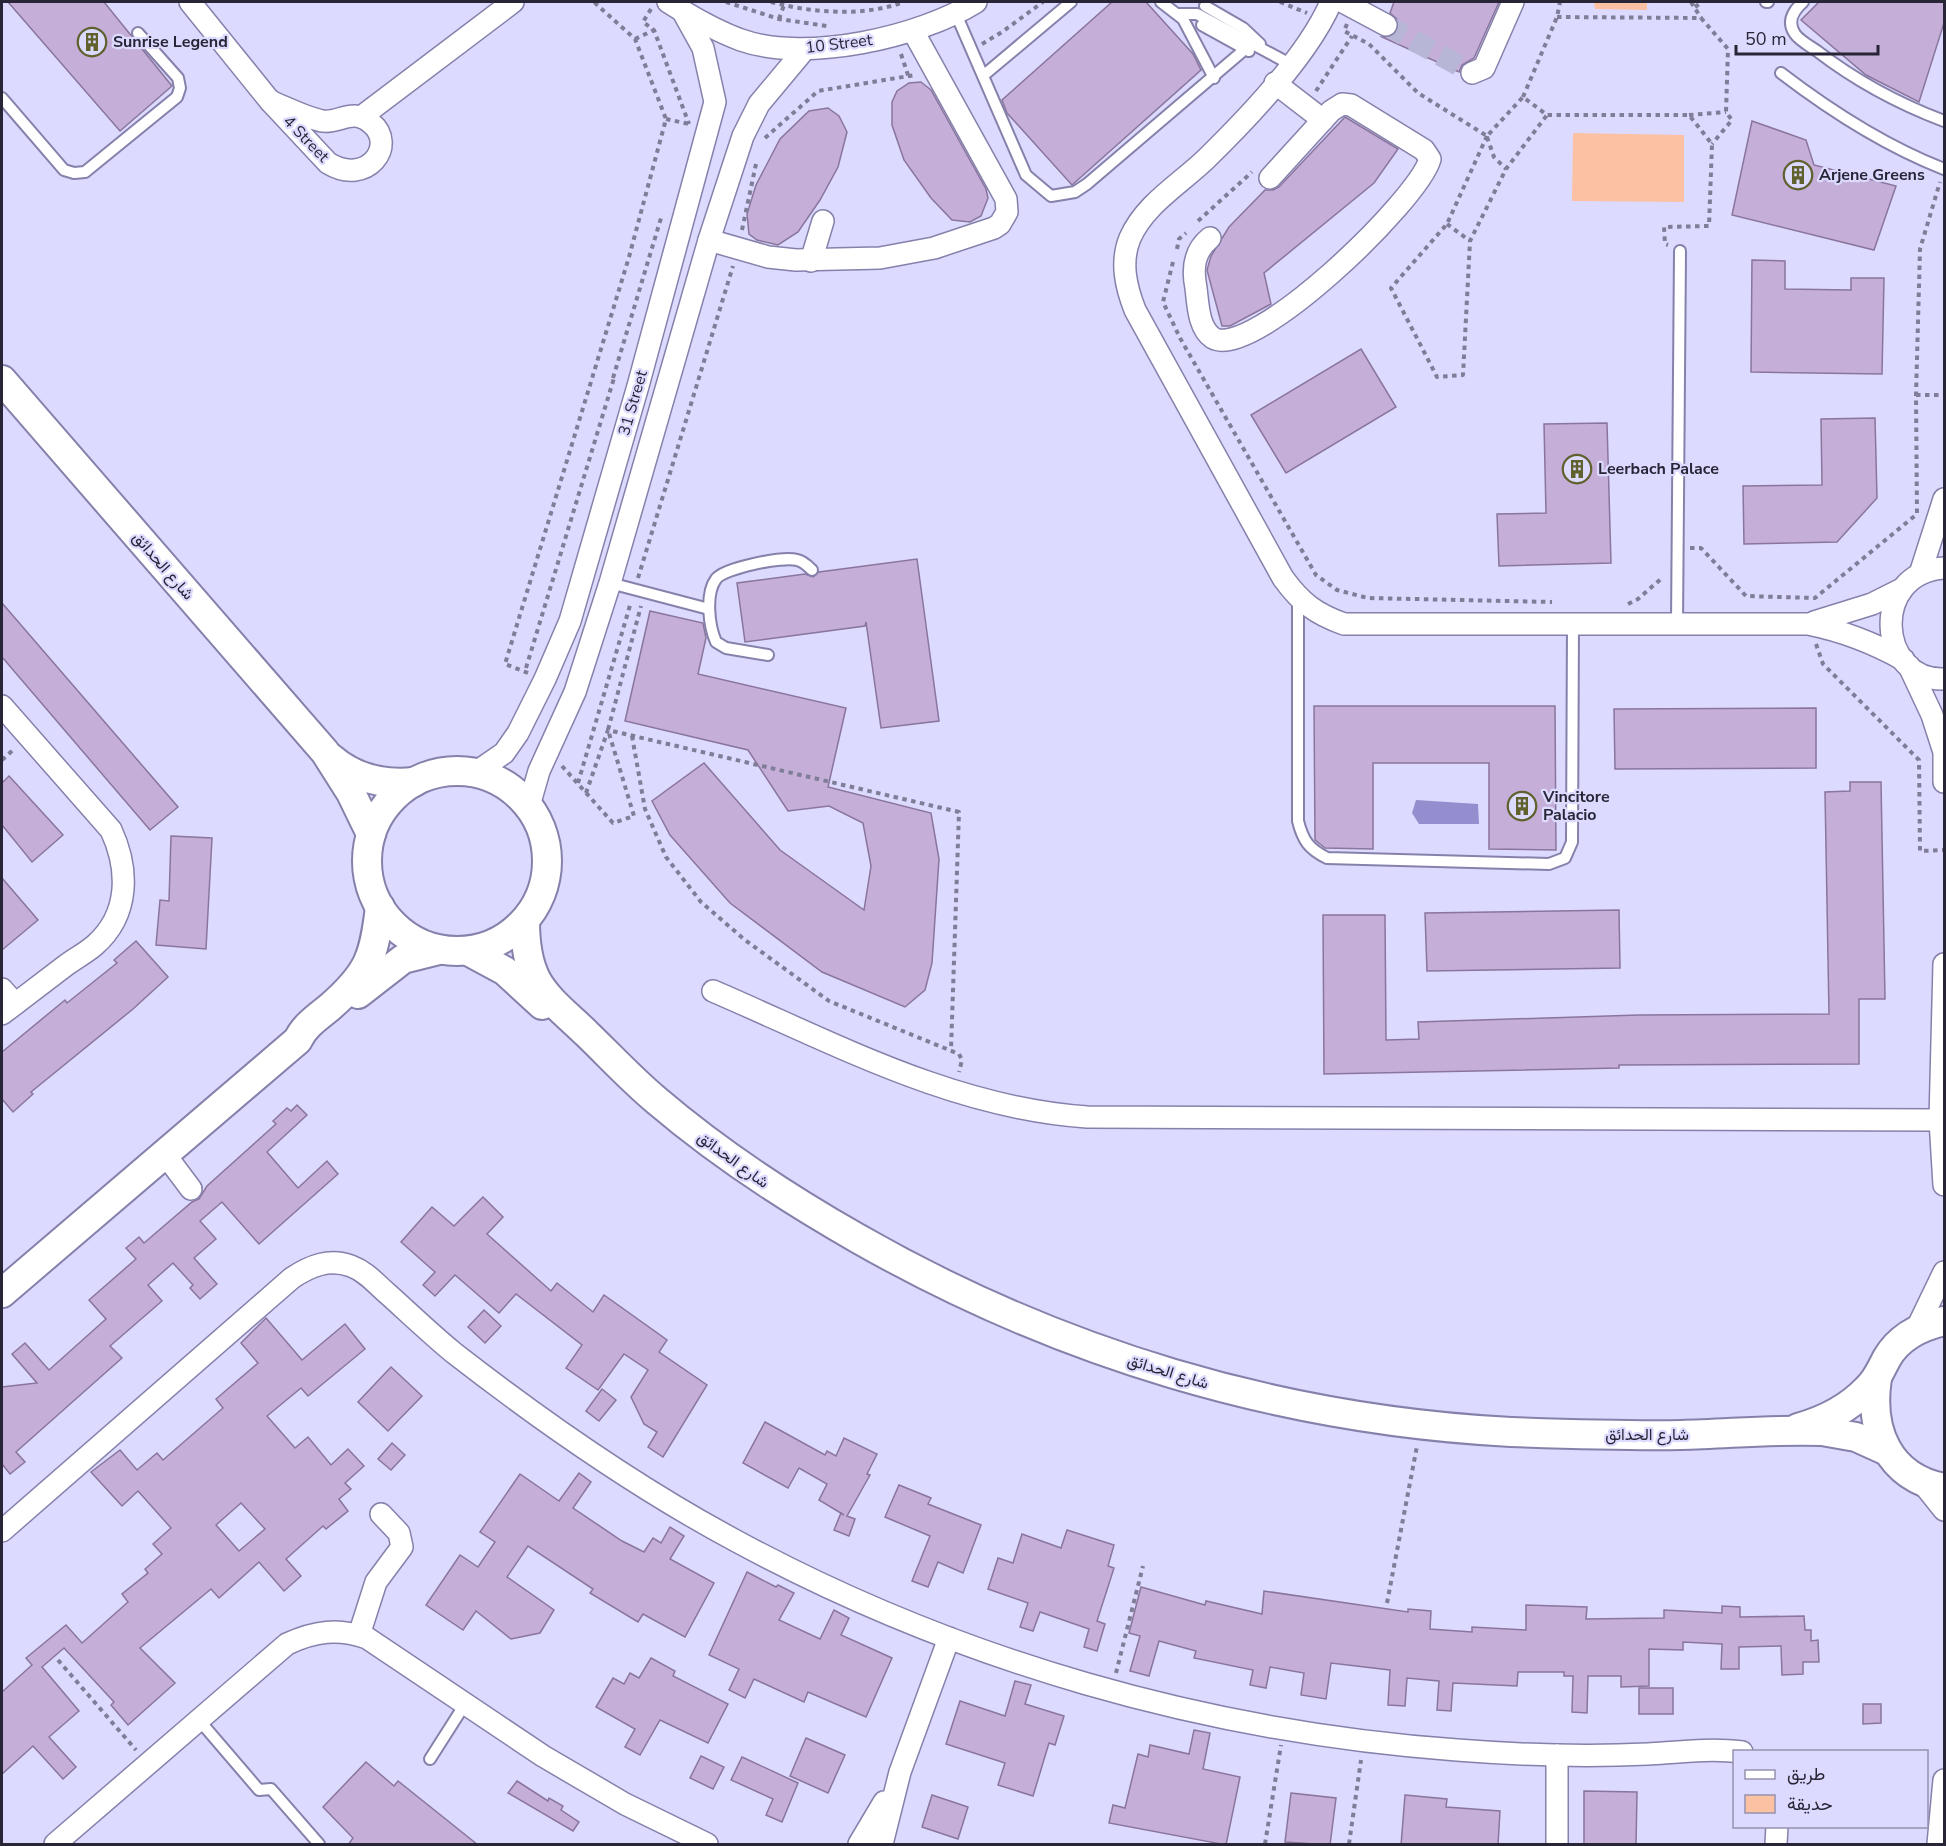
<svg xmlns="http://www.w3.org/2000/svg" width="1946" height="1846" viewBox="0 0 1946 1846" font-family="'Nunito Sans',Vazirmatn,sans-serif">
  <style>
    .green { fill: #fcc1a2 }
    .water { fill: #958ece }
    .building { fill: #c5afd9; stroke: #8a759c; stroke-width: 1.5; fill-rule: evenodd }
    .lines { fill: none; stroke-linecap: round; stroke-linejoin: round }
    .street-tunnel { stroke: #b8b6d7; stroke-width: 21; stroke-dasharray: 21 10; stroke-linecap: butt }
    .lane-casing { stroke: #8581ab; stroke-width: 14 }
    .street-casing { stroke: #8581ab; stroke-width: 24 }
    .secondary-casing { stroke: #8581ab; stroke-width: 32 }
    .path { stroke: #7f7d98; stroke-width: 4; stroke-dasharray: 4.5 4.5; stroke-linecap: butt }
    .lane { stroke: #fff; stroke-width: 10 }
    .street { stroke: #fff; stroke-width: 21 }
    .secondary { stroke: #fff; stroke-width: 28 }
    .labels { text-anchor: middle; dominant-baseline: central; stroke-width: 4.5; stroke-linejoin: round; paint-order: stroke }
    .poi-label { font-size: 16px; font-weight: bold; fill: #272536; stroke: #dcdaff; text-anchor: start }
    .street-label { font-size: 16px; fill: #272536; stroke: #dcdaff }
  </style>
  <rect width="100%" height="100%" fill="#dcdaff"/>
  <g class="green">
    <path d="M1594,2H1647V10L1595,9Z"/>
    <path d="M1573,133L1684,135V202L1572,201Z"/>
  </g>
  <path class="water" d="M1416,800L1478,804L1479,824H1419L1412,813Z"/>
  <g class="building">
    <path d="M8,2H104L172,86L120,131Z"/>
    <path d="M1112,2H1146L1193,54L1201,70L1072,185L1007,113L1002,100Z"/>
    <path d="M1394,2H1499L1474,58L1462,65L1459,72L1382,37L1392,36L1397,30V19L1390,13Z"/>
    <path d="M1819,2H1944V23L1919,102L1866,75L1801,20Z"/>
    <path d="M921,82L931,90L986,189L988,198L981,216L970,222L952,220L931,198L904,160L892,125V102L897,91L909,83Z"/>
    <path d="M828,108L839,116L847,132L838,167L820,200L798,232L778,245L757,240L749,234L747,214L756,185L780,139L809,111Z"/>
    <path d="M1345,117L1398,149L1374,183L1264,273L1271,304L1230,326H1222L1207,270L1211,256L1229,227L1265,190H1273L1279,187Z"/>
    <path d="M1752,121L1806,140L1814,165L1896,186L1874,250L1732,215Z"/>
    <path d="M1752,260L1785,261V289L1851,290V278H1884L1882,374L1751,372Z"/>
    <path d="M1361,349L1396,407L1286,473L1251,415Z"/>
    <path d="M1875,418L1877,498L1837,542L1744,544L1743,486L1822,485L1821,419Z"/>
    <path d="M1607,423L1611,563L1499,566L1497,514L1546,513L1544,424Z"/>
    <path d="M917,559L939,721L881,728L866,622L865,626L745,642L737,583L805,574L813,577L819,572Z"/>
    <path d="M2,603L178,807L150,830L2,657Z"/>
    <path d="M650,611L703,623L706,638L698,674L846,708L828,787L931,813L939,859L932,963L925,990L905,1007L822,972L730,903L670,835L652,801L704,763L780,850L864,910L871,866L863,823L829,806L788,811L748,750L625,721Z"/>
    <path d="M1314,706H1555L1556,850L1489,849V763H1373V849L1325,848L1315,840Z"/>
    <path d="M1816,708V768L1615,769L1614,709Z"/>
    <path d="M9,776L63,835L32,862L2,825V783Z"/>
    <path d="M1850,782H1881L1885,999H1859V1064L1619,1065V1068L1324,1074L1323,915H1385L1386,1040L1419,1039L1418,1022L1639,1015L1829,1014L1825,792L1850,791Z"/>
    <path d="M171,836L212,838L206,949L156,945L160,900L169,901Z"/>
    <path d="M2,878L38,920L2,950Z"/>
    <path d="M1619,910L1620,968L1427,971L1425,913Z"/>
    <path d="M136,941L168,977L133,1009L31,1092L33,1094L13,1112L2,1099V1052L65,1000L67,1003L117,963L114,960Z"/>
    <path d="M297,1105L307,1115L267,1152L298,1188L327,1161L338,1174L259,1244L222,1202L200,1221L216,1239L194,1258L217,1284L200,1299L190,1288L193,1285L173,1263L148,1285L162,1301L110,1346L122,1358L16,1452L25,1462L10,1474L2,1464V1387L37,1383L12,1354L25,1343L49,1370L106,1319L89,1300L136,1259L126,1248L139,1237L144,1243L192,1202L199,1199L207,1186L276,1124L273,1121L287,1108L291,1111Z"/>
    <path d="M483,1197L503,1217L487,1234L551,1291L557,1283L593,1312L604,1295L667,1340L659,1352L707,1385L663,1457L648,1447L657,1432L644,1424L631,1397L648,1370L624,1354L598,1390L566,1368L582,1345L516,1294L499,1313L455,1275L435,1296L423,1285L435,1272L401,1242L432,1207L454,1226Z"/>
    <path d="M484,1310L501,1326L485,1343L468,1327Z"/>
    <path d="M266,1318L302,1360L345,1324L365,1349L308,1396L301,1388L267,1416L295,1448L308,1437L331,1465L348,1449L364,1466L345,1483L351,1489L339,1499L348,1511L326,1529L323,1526L286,1559L301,1576L284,1591L259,1562L219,1598L211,1589L140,1648L175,1683L128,1725L111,1705L114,1702L64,1648L42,1667L79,1711L49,1737L76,1767L63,1779L33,1746L2,1774V1692L32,1665L26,1658L66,1625L82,1643L128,1602L122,1594L148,1573L145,1569L162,1554L153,1544L171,1528L138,1491L122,1506L91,1472L120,1450L137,1470L157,1453L163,1460L223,1408L216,1399L258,1363L241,1343ZM241,1503L265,1529L239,1551L216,1525Z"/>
    <path d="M391,1367L422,1396L388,1431L358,1402Z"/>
    <path d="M602,1389L616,1400L599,1421L586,1411Z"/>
    <path d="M765,1422L825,1455L827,1451L836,1456L844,1438L877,1454L867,1474L870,1475L847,1516L855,1519L849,1536L834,1530L841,1513L844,1515L819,1500L827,1484L799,1468L788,1488L743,1463Z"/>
    <path d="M392,1443L405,1455L391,1470L378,1459Z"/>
    <path d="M579,1473L591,1482L573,1508L622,1541L644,1552L653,1538L661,1543L670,1527L684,1536L670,1559L714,1583L685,1637L643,1614L638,1622L590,1593L593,1589L528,1546L507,1577L554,1610L540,1633L511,1639L476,1611L463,1630L426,1605L460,1555L478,1567L495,1542L480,1532L520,1474L559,1501Z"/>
    <path d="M899,1485L931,1498L928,1504L981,1525L963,1573L938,1562L928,1587L912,1581L930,1536L885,1517Z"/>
    <path d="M1067,1530L1114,1545L1108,1566L1114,1568L1097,1621L1105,1624L1097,1651L1084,1647L1089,1629L1040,1612L1033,1631L1020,1627L1028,1603L988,1589L998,1558L1013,1563L1022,1534L1061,1548Z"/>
    <path d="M747,1572L776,1587L778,1585L794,1593L779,1620L820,1639L834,1610L849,1618L841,1635L892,1658L866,1717L808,1692L804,1702L754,1679L745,1698L729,1690L739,1669L709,1655Z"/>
    <path d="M1141,1587L1205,1605L1206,1601L1262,1614L1264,1591L1408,1612V1609L1431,1611L1430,1629L1472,1632V1627L1526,1630V1605L1587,1607L1586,1619L1664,1618V1610L1722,1613V1606L1740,1607V1617L1804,1616L1805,1630H1811V1641L1818,1640L1819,1662H1803V1674L1782,1675L1781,1646L1739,1647V1669H1721L1722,1644L1683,1642V1650L1649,1649V1686L1621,1687V1676H1588L1587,1713L1572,1712L1573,1676H1564V1672H1518L1517,1686L1453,1683L1451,1711L1437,1710L1439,1681L1407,1678L1405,1706L1388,1705L1390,1670L1331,1663L1326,1699L1301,1695L1304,1673L1270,1667L1266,1688L1250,1685L1253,1670L1194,1658L1196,1651L1159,1641L1149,1676L1130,1671L1140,1636L1129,1633Z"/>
    <path d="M651,1658L675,1671L673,1676L728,1704L708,1743L660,1720L640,1755L625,1747L635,1729L596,1707L613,1678L624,1684L630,1673L639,1678Z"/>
    <path d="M1015,1681L1031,1685L1025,1704L1064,1716L1055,1745L1049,1743L1033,1796L998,1785L1005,1763L946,1744L960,1701L1005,1716Z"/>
    <rect x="1639" y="1688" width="34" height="26"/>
    <path d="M1863,1704H1881V1723L1863,1724Z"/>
    <path d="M1194,1730L1210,1733L1203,1769L1240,1777L1226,1845L1109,1823L1113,1805L1125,1808L1138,1754L1148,1757L1150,1745L1189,1754Z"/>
    <path d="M806,1738L845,1755L828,1793L790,1776Z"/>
    <path d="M701,1756L724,1767L713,1789L690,1778Z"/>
    <path d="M742,1757L798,1783L782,1822L766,1815L773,1799L731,1780Z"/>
    <path d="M366,1762L394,1786L398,1781L478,1845H348L353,1838L323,1807Z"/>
    <path d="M517,1781L548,1801L549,1798L563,1806L561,1810L579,1822L573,1831L508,1793Z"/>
    <path d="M1584,1791L1637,1792L1636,1845H1584Z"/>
    <path d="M1291,1793L1336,1798L1330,1845L1285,1842Z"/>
    <path d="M932,1795L968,1807L958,1839L922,1827Z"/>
    <path d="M1405,1795L1447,1799L1446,1807L1500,1811L1498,1845H1401Z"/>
  </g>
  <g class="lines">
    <path class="street-tunnel" d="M1386,25L1472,73"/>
    <g class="lane-casing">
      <g id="lane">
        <path d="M1161,2L1183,19L1214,78"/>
        <path d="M1766,2H1768"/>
        <path d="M1803,2C1794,10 1786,21 1795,34C1800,41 1810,46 1817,51C1856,81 1899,104 1944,121"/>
        <path d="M1205,6L1243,28L1260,44"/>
        <path d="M956,14L1026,175L1051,196L1075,192L1087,184L1244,50"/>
        <path d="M1178,14H1197L1290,64"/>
        <path d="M1202,25L1249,51"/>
        <path d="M1781,73C1832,112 1885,146 1944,169"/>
        <path d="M984,75L1071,2"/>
        <path d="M2,98L64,170L74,173L85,172L177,97L180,88L178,78L138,33"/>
        <path d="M610,583L709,609"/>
        <path d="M1298,600V821C1303,841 1309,849 1327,858L1549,864L1565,858L1572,842L1573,624"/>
        <path d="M1677,624L1680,251"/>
        <path d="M768,655L726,648L716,642C709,626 705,594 716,579C724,568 783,556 797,560C803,561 808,566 812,570"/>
        <path d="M199,1720L259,1790L271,1789L319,1844"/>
        <path d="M430,1759L465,1704"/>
      </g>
    </g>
    <g class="street-casing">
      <g id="street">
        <path d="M190,2L270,101"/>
        <path d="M668,2C690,16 716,31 741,40C806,63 920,37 976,2"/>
        <path d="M1331,2C1309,54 1247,119 1206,159C1180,184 1145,204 1130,238C1120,262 1126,287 1135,310L1283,578C1301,603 1316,614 1344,624H1808C1843,631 1872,642 1904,660"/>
        <path d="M1343,2L1386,25"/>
        <path d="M1472,73L1484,68L1513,2"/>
        <path d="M1275,83L1323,120"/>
        <path d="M270,101C287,108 304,117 322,121C339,124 352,107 371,123C398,145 367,187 328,163Z"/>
        <path d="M361,117L513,2"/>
        <path d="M1210,238C1194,251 1192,268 1196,288C1198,303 1198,328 1213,338C1252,361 1418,201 1430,159L1424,150L1351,105L1342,104L1331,111L1270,178"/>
        <path d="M709,240L768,257L796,260L880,258L934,248L994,228L1000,224L1007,212L1006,199L913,31"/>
        <path d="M811,261L823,221"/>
        <path d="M1944,568C1870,573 1877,681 1944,679"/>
        <path d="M1920,574L1944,499"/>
        <path d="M1814,622L1872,604L1902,589"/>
        <path d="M1909,666L1932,715L1943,749"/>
        <path d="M2,706L111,830C129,869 130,914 95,945C86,953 74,959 65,966C44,982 23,998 2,1014"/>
        <path d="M1944,743V782"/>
        <path d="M475,773L504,753L518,733L545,679L570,621L638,386L715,102L703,48L683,12"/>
        <path d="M529,806L539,771L575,692L610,583L709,240L743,136L759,104L804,50"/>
        <path d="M1944,964L1940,1120L1944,1185"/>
        <path d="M2,989L15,1004"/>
        <path d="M713,991C834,1043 953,1108 1087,1117L1940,1120"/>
        <path d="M164,1153L191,1189"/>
        <path d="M1916,1330L1944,1272"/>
        <path d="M1920,1480L1944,1510"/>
        <path d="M2,1531L292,1278C310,1266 329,1258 351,1266C367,1272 377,1285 389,1295C410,1314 432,1335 454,1353C544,1423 637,1488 738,1542C959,1661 1207,1732 1457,1750C1520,1755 1584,1757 1648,1754C1679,1752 1711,1748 1742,1752"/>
        <path d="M359,1635L376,1582L402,1547L399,1533L381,1514"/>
        <path d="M1557,1755V1844"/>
        <path d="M55,1844L287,1644C315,1631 338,1628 367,1638L543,1756L625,1804L707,1844"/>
        <path d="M859,1844L884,1802"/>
        <path d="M882,1844L900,1772L949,1638"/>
        <path d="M1776,1844L1777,1826"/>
        <path d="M1938,1844L1944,1780"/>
      </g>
    </g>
    <g class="secondary-casing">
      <g id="secondary">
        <path d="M2,380L325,752L351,793L371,834"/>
        <path d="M331,758C354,778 384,785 414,782"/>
        <circle cx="457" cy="861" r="90"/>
        <path d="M525,921C525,941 527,961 536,979C547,1000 569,1016 586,1033C609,1055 631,1079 656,1100C718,1153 785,1197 857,1238C1058,1353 1280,1420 1511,1432C1568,1434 1625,1436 1681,1435C1728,1434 1775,1429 1822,1431L1856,1437L1887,1451"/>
        <path d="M468,951L505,971L542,1005"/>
        <path d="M358,994L403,959L439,950"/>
        <path d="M2,1293L298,1040C304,1026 318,1017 330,1007C369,973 374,957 380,907"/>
        <path d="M1877,1378C1869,1430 1888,1477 1944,1488"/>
        <path d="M1798,1428C1823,1421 1849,1408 1867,1389C1877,1380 1881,1369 1887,1358C1899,1337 1922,1326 1944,1321"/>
      </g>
    </g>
    <g class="path">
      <path d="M726,2L779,19L827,26"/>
      <path d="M771,2C813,13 863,17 904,2"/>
      <path d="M1280,2L1307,13"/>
      <path d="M1691,2L1701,18"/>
      <path d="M1695,7L1702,2"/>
      <path d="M651,9L643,22L654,30L689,124"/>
      <path d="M1557,17L1701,18L1728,49L1726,112L1732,120L1712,144"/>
      <path d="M779,19L784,5"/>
      <path d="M1347,24L1344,31L1369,44L1418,93L1487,136L1523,97L1547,115H1689L1712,144L1709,226L1664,227L1665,244L1668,245"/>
      <path d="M635,39L654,30"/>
      <path d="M982,44L1002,32L1043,2"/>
      <path d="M901,54L909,78"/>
      <path d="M1316,91L1352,36"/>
      <path d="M1523,97L1557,17L1560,2"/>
      <path d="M1689,115L1726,112"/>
      <path d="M666,119L689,124"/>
      <path d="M1487,136L1447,224L1391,288L1437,377L1463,375L1470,241L1506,169L1547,115"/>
      <path d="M1487,137L1494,157L1506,169"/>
      <path d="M765,138L818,91L915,75"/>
      <path d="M1198,221L1252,172"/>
      <path d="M1447,224L1470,241"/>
      <path d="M742,230L756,164"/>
      <path d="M1177,249L1179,239L1186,233"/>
      <path d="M1173,262L1163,302L1180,338L1316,575L1337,590L1368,598L1552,602"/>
      <path d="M613,378L661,218"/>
      <path d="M1916,395H1944"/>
      <path d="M1690,548H1701L1746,596L1815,598L1917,514L1916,395L1920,249L1940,182"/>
      <path d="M638,578L733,266"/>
      <path d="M1628,604L1638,599L1662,578"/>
      <path d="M1816,644L1823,664L1919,760L1920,851L1944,850"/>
      <path d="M526,668L614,378"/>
      <path d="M528,673L505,664L629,257L666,119L635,39L594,2"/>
      <path d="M632,736L645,809L666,857L701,902L745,940L829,1001L959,1054L962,1060L959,1072"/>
      <path d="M2,760L14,749"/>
      <path d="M562,766L613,823L634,816L608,730L641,606"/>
      <path d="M578,783L631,602"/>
      <path d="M586,793L608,730L959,812L951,1050"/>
      <path d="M1387,1603L1417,1446"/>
      <path d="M58,1660L136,1750"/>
      <path d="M1116,1673L1143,1566"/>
      <path d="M1265,1844L1281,1745"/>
      <path d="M1349,1844L1361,1760"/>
    </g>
    <use href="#lane" class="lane"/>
    <use href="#street" class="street"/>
    <use href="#secondary" class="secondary"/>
  </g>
  <defs>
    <g id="building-ring" transform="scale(1.5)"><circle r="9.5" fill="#dcdaff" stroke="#61612e" stroke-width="1.5"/><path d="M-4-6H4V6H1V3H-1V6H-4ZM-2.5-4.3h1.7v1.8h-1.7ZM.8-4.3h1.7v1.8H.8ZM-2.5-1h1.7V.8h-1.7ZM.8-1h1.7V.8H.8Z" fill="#61612e"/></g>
  </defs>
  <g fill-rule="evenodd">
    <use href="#building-ring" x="92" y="42"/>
    <use href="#building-ring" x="1798" y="175"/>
    <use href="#building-ring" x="1577" y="469"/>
    <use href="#building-ring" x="1522" y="806"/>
  </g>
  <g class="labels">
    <g class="poi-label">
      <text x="113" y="42">Sunrise Legend</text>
      <text x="1819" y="175">Arjene Greens</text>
      <text x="1598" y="469">Leerbach Palace</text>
      <text x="1543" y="797">Vincitore<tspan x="1543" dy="18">Palacio</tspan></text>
    </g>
    <g class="street-label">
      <text transform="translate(839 44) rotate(-7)">10 Street</text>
      <text transform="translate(306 139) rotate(46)">4 Street</text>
      <text transform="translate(633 403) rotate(-74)">31 Street</text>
      <text transform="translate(163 566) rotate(49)">شارع الحدائق</text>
      <text transform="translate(733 1160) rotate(36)">شارع الحدائق</text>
      <text transform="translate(1168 1372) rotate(17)">شارع الحدائق</text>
      <text x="1647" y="1435">شارع الحدائق</text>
    </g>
  </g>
  <rect width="1946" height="1846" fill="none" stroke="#272536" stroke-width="6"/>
  <rect x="1733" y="1750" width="195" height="78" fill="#dcdaff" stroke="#9492af" stroke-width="1.5"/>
  <rect x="1745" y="1770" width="30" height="9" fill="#ffffff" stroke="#9492af" stroke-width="1.5"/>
  <text x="1787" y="1780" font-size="18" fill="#272536">طريق</text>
  <rect x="1745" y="1795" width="30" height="18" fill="#fcc1a2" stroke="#9492af" stroke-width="1.5"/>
  <text x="1787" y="1810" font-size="18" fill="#272536">حديقة</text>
  <path d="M1736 45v9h142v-9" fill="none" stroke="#272536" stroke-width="3"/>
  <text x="1745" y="45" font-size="18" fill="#272536" stroke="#dcdaff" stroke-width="4.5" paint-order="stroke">50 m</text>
</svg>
